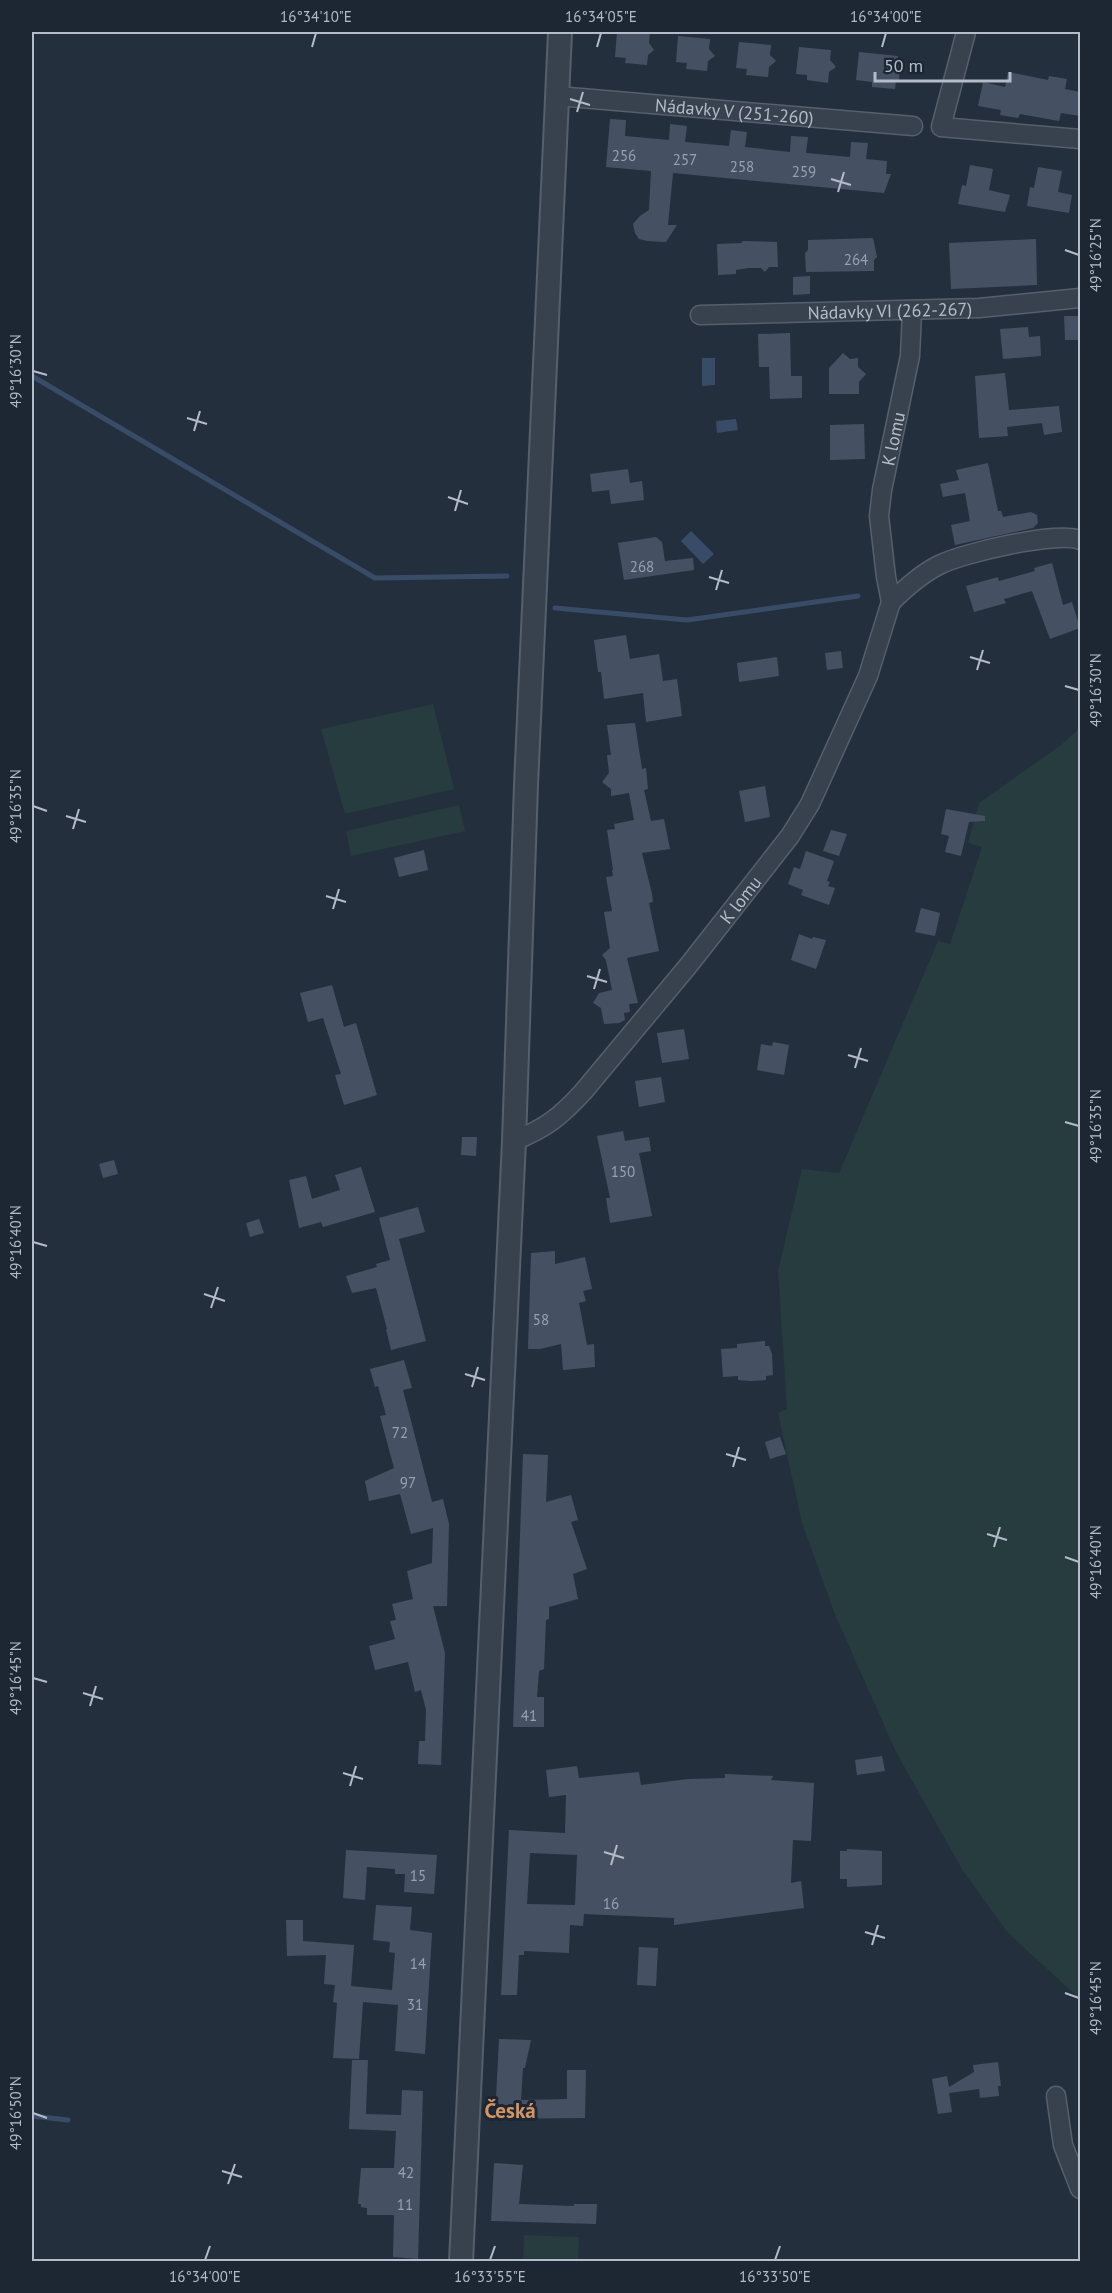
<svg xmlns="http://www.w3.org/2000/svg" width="1112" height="2293" viewBox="0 0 1112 2293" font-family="'PT Sans',sans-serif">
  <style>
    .green { fill: #263c3f }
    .water { fill: #394c67 }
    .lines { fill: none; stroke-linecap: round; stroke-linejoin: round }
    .stream { stroke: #394c67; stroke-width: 5 }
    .building { fill: #455162; fill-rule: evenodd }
    .minor-casing { stroke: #565f6c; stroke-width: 21 }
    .tertiary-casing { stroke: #565f6c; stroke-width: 26 }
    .minor { stroke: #38414e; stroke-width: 18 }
    .tertiary { stroke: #38414e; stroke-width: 22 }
    .ticks { fill: none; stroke: #b4bcc9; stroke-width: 2 }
    .labels { text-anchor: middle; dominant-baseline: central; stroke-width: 6; stroke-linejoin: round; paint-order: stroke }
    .number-label { font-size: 15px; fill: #98a1af }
    .street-label { font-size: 18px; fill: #b4bcc9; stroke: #1d2633 }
    .quarter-label { font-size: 21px; font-weight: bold; fill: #d59563; stroke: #1d2633 }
    .neatline { fill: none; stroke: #b4bcc9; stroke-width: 2 }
    .ticks-label { font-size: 15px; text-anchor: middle; fill: #b4bcc9 }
  </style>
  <rect width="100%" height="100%" fill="#242f3e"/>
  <g class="green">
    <path d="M433,704L454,789L345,814L321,729Z"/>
    <path d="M1080,728V1999L1008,1933L963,1871L896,1752L836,1617L802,1523L778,1413L787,1409L778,1271L802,1169L839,1173L938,941L950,944L982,847L968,843L979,803L1061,745Z"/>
    <path d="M459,805L465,831L351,856L346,831Z"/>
    <path d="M524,2235L579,2237L578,2261H523Z"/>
  </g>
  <g class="water">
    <path d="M702,358H715V385L702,386Z"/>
    <path d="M736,419L738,430L717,433L716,421Z"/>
    <path d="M691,531L714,554L703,564L681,541Z"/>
  </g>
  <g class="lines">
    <g class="stream">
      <path d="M32,376L375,578L507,576"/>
      <path d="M555,608L687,620L858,596"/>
      <path d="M32,2116L68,2120"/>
    </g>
  </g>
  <g class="building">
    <path d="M617,32L650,33L649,43L654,50L648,55L647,65L625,63L626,58L615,57Z"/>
    <path d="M678,36L710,39L709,49L715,56L708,61L707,71L686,69L687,63L676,62Z"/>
    <path d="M739,42L771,45L770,55L776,61L769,67L768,77L746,75L747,69L736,68Z"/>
    <path d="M799,47L831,50L830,60L836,67L829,72L828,83L807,80V75L796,74Z"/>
    <path d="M859,52L898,56L897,65L900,66L899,80H896L895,89L872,87V82L856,80Z"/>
    <path d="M1008,72L1048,80L1049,76L1067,79L1065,89L1080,92V116L1061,113L1059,121L1020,114L1018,118L1000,115L1001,110L978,106L983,82L1005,87Z"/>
    <path d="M610,119L626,120L625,136L669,140L670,124L687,126L685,142L729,146L731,130L747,132L745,147L790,152L791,136L808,137L806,153L850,157L851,142L868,143L866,159L887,161L886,174H891L884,193L673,173L668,225H677L666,242L647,241L639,239L635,233L633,224L640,216L649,210L651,171L606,167Z"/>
    <path d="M970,165L993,169L989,190L1010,195L1005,212L958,204L962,185L966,186Z"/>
    <path d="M1038,167L1062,171L1058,192L1072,195L1069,213L1027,206L1030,187L1034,188Z"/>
    <path d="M873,238L877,257L874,260V271L806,272L805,253L808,250V240Z"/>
    <path d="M1036,239L1037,285L951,289L949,243Z"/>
    <path d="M743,241L777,242L778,267H769L765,272L761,268H748L736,270V274L718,275L717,244L741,243Z"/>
    <path d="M810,276V294L793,295V277Z"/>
    <path d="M1064,316H1080V340H1065Z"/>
    <path d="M1028,327L1029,337L1040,336L1041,356L1003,359L1000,329Z"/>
    <path d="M790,333L791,376H802V398L770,399L769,367H759L758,334Z"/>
    <path d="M843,353L850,359L858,358V367L866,374L859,382V394H829V368Z"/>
    <path d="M1005,373L1009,410L1059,406L1062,432L1044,435L1042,423L1007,427L1008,436L979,438L975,376Z"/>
    <path d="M864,424L865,459L830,460V425Z"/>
    <path d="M988,463L998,511H1001L1003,517L1031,512L1037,515L1038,523L1033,528L955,545L951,525L970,521L965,493L943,497L940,484L959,480L956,470Z"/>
    <path d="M628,469L630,483L642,481L644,500L611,504L609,490L592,492L590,474Z"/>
    <path d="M656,537L662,542L665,561L693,558L694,570L624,580L618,543Z"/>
    <path d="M1052,563L1063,605L1072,602L1080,628L1050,639L1032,591L1004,599L1006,603L974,612L966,586L998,577L999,581L1035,571L1034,568Z"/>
    <path d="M626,635L630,659L659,654L663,681L677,679L682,716L646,722L643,693L604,699L601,672H598L594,640Z"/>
    <path d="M841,651L843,668L827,670L825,653Z"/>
    <path d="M777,657L779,676L739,682L737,663Z"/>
    <path d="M635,723L642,769L646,768L648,789L644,790L651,821L664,819L670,849L642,853L652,894L653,902L649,903L659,951L627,958L638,1003L629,1004L630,1012L624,1013L625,1020L619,1023L604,1024L601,1008L593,1003L599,993L612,990L606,960L602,955L610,948L604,912L612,911L606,877L613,876L612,870H613L607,830L615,829L614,824L634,820L629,793L611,796V789L602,782L609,773L607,755H611L607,725Z"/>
    <path d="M765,786L770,817L745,822L739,791Z"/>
    <path d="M946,809L985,816V821L969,822L961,856L945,852L949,836L941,834Z"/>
    <path d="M831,830L847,834L839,856L823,851Z"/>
    <path d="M424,850L428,870L399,877L394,858Z"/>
    <path d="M806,851L834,861L827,881L830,882L828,886L835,888L829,905L801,895L803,890L788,884L794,867L800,869Z"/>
    <path d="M921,908L940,913L935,936L915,932Z"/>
    <path d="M799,934L812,939L813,937L826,940L816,969L791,960Z"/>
    <path d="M332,985L344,1027L356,1023L377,1095L344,1105L335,1075L341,1074L323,1018L308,1022L300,993Z"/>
    <path d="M684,1029L689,1059L662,1063L657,1033Z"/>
    <path d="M773,1042L789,1045L784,1075L757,1070L761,1044L772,1046Z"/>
    <path d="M661,1077L665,1102L639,1107L635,1081Z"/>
    <path d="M623,1131L625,1141L649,1137L651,1151L639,1153L652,1216L610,1223L606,1198H610L597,1136Z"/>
    <path d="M462,1137H477L476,1156L461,1155Z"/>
    <path d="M114,1160L118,1174L103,1178L99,1164Z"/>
    <path d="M361,1167L375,1212L323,1227L321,1222L299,1228L289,1180L306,1176L312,1199L340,1190L335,1175Z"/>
    <path d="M418,1207L425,1232L399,1239L426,1341L391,1350L386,1329H387L376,1288L352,1293L346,1276L377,1267L376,1264L390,1260L379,1218Z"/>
    <path d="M259,1219L264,1233L250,1237L246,1223Z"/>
    <path d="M555,1251V1264L585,1257L592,1289L583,1291L586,1301L579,1303L587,1345L594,1344L595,1367L563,1370L561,1344L540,1349H528L531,1253Z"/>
    <path d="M765,1341V1346H769L772,1354L773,1375L766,1376V1380L750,1381L738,1380V1376L723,1377L721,1349L737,1348V1344Z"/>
    <path d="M404,1360L412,1388L403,1390L432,1502L443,1499L449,1524L447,1606H433L445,1653L441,1765L418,1764L419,1741H425L426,1710L421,1690L415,1692L408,1662L375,1670L369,1646L395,1639L390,1621L396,1620L392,1604L413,1599L407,1571L432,1563L433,1528L411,1534L400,1494L369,1501L365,1481L394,1468L380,1416L386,1415L378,1386L375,1387L370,1369Z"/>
    <path d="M780,1437L786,1454L770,1459L765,1442Z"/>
    <path d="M523,1454L548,1455L546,1502L571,1495L578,1520L571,1522L587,1569L573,1574L578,1599L549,1607V1619L546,1620L544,1669L539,1671L537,1697H544V1727H513Z"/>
    <path d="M882,1756L885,1771L857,1775L855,1760Z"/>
    <path d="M577,1766L579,1778L639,1772L641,1785L688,1779L725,1778V1774L773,1776L771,1780L814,1783L811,1841L793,1840L791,1883L801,1881L804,1908L674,1925V1918L584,1914L583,1926L570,1925L569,1953L524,1951V1955H519L517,1995H501L509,1830L565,1833L566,1795L549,1797L546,1770ZM530,1853L577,1855L575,1905L527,1904Z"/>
    <path d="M847,1849L882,1851V1885L847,1887V1879H840V1851H847Z"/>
    <path d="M346,1850L437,1855L434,1894L404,1892L405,1874H395V1869L367,1867L365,1900L343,1898Z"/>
    <path d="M376,1905L412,1907L410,1930L432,1933L425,2054L395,2051L398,2005L363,2002L359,2059L333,2058L337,2003L333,2002L335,1985L324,1984L326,1955L287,1956L286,1920H303V1941L354,1945L351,1986L392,1990L395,1953L389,1952L390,1942L373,1940Z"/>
    <path d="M639,1947L658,1948L656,1986L637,1985Z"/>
    <path d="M499,2039L531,2040L525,2068H523L521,2100L567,2099V2070H586L585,2118L495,2119Z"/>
    <path d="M352,2060H368L366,2114L401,2115L402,2090L423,2091L418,2259L393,2257L394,2215H367V2208L361,2207V2204H358L361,2168H394L396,2131L349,2129Z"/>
    <path d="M998,2062L1001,2086H998L999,2096L980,2098L979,2089L949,2093L952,2112L938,2114L932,2079L947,2076L949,2087L974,2072L973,2065Z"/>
    <path d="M494,2163L523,2165L519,2204L574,2206V2204H597L596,2224L491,2221Z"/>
  </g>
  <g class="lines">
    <g class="minor-casing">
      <g id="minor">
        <path d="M966,32L941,127L1080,139"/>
        <path id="s1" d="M557,96L913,126"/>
        <path id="s2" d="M700,315L979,308L1080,298"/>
        <path d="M891,602C906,588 921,574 939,565C963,553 1056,531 1080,540"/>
        <path id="s3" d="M514,1141C546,1128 560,1117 583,1092L688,966L790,836L810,804L868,676L891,602L886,577L879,516L882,490L910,356L912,311"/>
        <path d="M1056,2096L1063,2145L1080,2189"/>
      </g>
    </g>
    <g class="tertiary-casing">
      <path id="tertiary" d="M461,2262L514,1141L526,785L560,32"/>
    </g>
    <use href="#minor" class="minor"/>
    <use href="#tertiary" class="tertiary"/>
  </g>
  <path class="ticks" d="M312,47L316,33M597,47L601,33M882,47L886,33M570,99L590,105M577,112L583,92M831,179L851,185M838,192L844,172M1065,250L1079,255M33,371L47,375M187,418L207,424M194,431L200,411M448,497L468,504M455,511L461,490M709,577L729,583M716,590L722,570M970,657L990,663M977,670L983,650M1065,686L1079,690M33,806L47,811M66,816L86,822M73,829L79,809M326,896L346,902M333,909L339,889M587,976L607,982M594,989L600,969M848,1055L868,1061M855,1068L861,1048M1065,1122L1079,1126M33,1242L47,1246M204,1294L225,1301M211,1308L218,1287M465,1374L485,1380M472,1387L478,1367M726,1454L746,1460M733,1467L739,1447M987,1534L1007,1540M994,1547L1000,1527M1065,1557L1079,1562M33,1678L47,1682M83,1693L103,1699M90,1706L96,1686M343,1773L363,1779M350,1786L356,1766M604,1852L624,1858M611,1865L617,1845M865,1932L885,1938M872,1945L878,1925M1065,1993L1079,1998M33,2113L47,2118M222,2171L242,2177M228,2184L235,2164M205,2260L210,2246M490,2260L495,2246M775,2260L780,2246"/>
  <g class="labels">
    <g class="number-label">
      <text x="624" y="155">256</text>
      <text x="685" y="159">257</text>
      <text x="742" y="166">258</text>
      <text x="804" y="171">259</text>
      <text x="856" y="259">264</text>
      <text x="642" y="566">268</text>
      <text x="623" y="1171">150</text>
      <text x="541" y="1319">58</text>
      <text x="400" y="1432">72</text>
      <text x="408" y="1482">97</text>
      <text x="529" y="1715">41</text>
      <text x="418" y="1875">15</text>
      <text x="611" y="1903">16</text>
      <text x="418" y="1963">14</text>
      <text x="415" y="2004">31</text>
      <text x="406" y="2172">42</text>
      <text x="405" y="2204">11</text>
    </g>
    <g class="street-label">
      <text stroke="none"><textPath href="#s1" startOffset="178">Nádavky V (251-260)</textPath></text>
      <text stroke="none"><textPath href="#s2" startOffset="190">Nádavky VI (262-267)</textPath></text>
      <text stroke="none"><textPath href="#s3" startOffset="836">K lomu</textPath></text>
      <text stroke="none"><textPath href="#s3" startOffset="334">K lomu</textPath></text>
    </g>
    <g class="quarter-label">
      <text x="510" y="2110">Česká</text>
    </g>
  </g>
  <rect width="1112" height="2293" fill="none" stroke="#1d2633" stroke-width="66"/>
  <path d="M875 72v9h135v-9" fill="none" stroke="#b4bcc9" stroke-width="3"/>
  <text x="884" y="72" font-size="18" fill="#b4bcc9" stroke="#1d2633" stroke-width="4.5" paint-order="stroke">50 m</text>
  <rect x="33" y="33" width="1046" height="2227" class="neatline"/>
  <g class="ticks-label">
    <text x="316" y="22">16°34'10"E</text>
    <text x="601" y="22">16°34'05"E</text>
    <text x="886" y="22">16°34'00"E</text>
    <text transform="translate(1096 255) rotate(-90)" y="5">49°16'25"N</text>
    <text transform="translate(16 371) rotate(-90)" y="5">49°16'30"N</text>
    <text transform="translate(1096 690) rotate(-90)" y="5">49°16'30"N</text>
    <text transform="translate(16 806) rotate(-90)" y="5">49°16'35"N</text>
    <text transform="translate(1096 1126) rotate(-90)" y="5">49°16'35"N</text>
    <text transform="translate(16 1242) rotate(-90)" y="5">49°16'40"N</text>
    <text transform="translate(1096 1562) rotate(-90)" y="5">49°16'40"N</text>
    <text transform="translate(16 1678) rotate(-90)" y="5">49°16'45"N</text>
    <text transform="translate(1096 1998) rotate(-90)" y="5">49°16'45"N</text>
    <text transform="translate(16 2113) rotate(-90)" y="5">49°16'50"N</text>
    <text x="205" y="2282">16°34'00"E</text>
    <text x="490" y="2282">16°33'55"E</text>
    <text x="775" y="2282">16°33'50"E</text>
  </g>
</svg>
